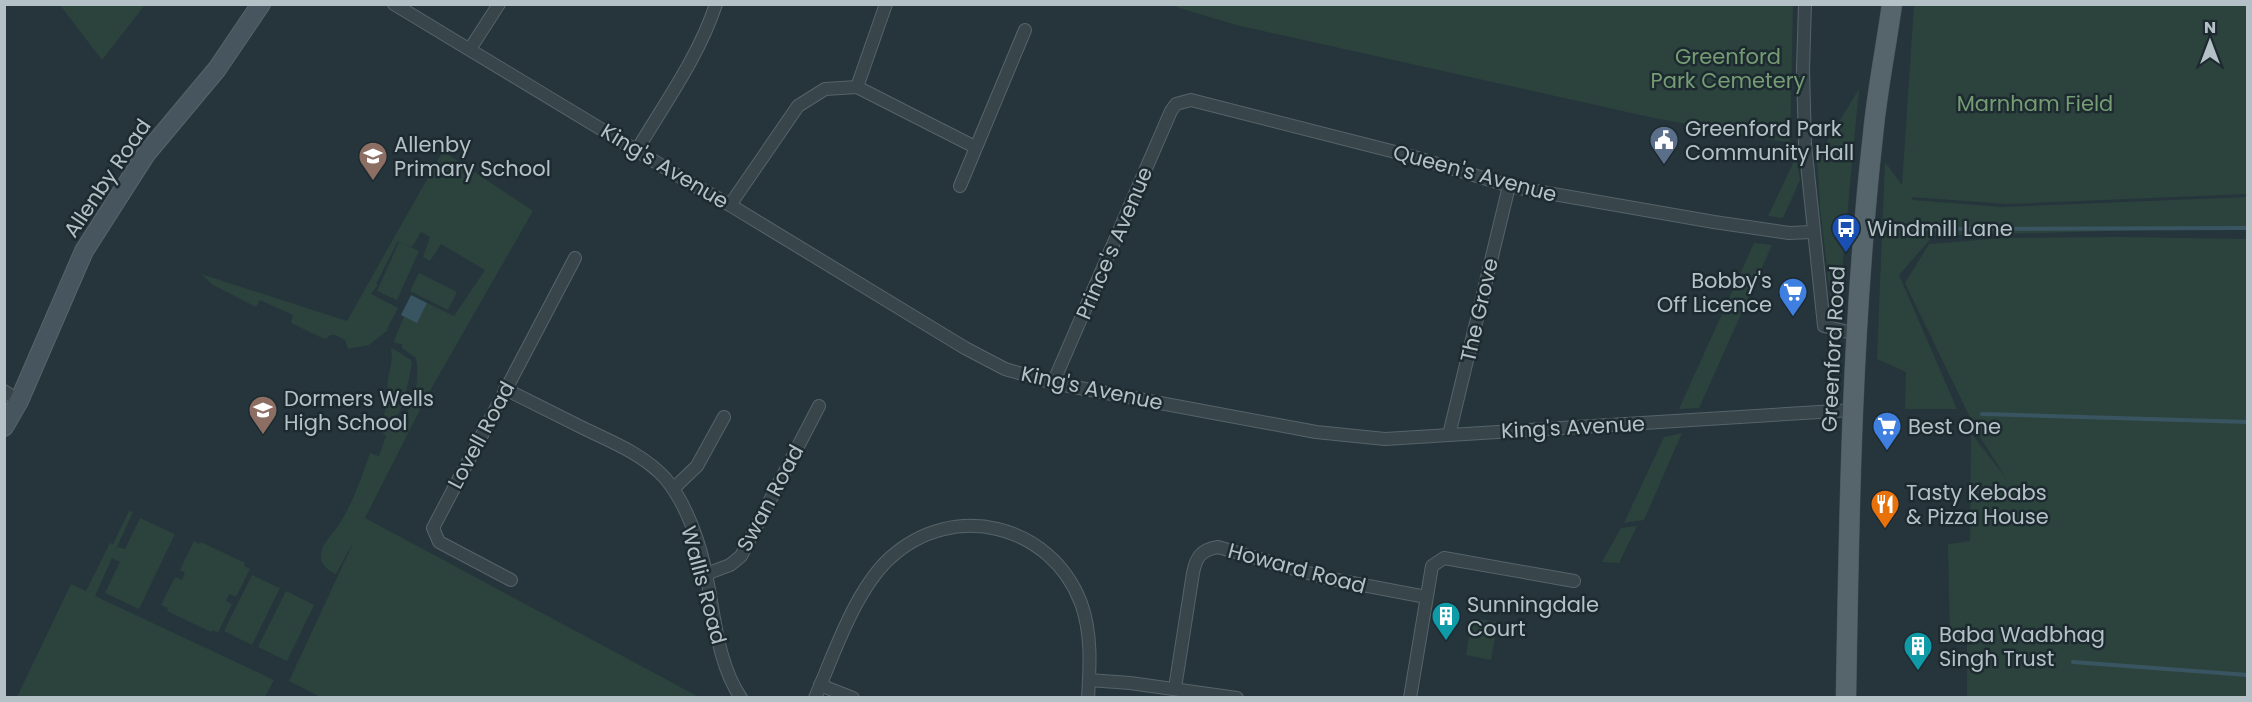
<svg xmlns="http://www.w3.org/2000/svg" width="2252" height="702" viewBox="0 0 2252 702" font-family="Poppins,sans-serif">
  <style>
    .green { fill: #2c433d }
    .water { fill: #395562 }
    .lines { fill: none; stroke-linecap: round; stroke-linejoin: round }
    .stream { stroke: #395562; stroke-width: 4 }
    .street-casing { stroke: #56646a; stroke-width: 14 }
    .secondary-casing { stroke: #56646a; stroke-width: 20 }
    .primary-casing { stroke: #445258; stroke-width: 21 }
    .street { stroke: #38464c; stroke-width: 12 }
    .secondary { stroke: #47565e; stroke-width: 18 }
    .primary { stroke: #56656c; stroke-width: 20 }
    .labels { text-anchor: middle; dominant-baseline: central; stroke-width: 5; stroke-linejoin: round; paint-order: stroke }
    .park-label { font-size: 21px; fill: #759c73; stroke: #1d2b31 }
    .poi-label { font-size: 21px; fill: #b4c1c7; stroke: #1d2b31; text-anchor: start }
    .street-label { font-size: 21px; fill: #b4c1c7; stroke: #1d2b31 }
  </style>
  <rect width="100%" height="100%" fill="#25353b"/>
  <g class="green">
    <path d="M2016,4L2247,5V194L2007,204L1911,197L1913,200L2002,207L2247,197V227L1933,236L1899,275L1957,409H1905L1906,372L1877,359L1885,162L1902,185L1914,6H2015Z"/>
    <path d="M60,5H145L102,60Z"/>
    <path d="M1170,5H1793L1790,143L1654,118L1236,25Z"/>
    <path d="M1859,89L1838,313L1832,312L1820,207L1817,158Z"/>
    <path d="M443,151L533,211L427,396L365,518L699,697L322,698L289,681L355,539L336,574C329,571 322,566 321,558C319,547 332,534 338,526C353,503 361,479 370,453L379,456L386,436L378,431C385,425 396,424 403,417C417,405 419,375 416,358L402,348V344L395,343L394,341L404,316L417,322L427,303L454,316L485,270L441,244L430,261L423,257L430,237L421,232L412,247L399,242L419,251L397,300L377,291L399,242L398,241L376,284L378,285L371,294L398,308L387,329H389L369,345L348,349L345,340L335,335H330L326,339L322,338L291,323L293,315L260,300L256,307L213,285L201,274L347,321Z"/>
    <path d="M1796,157L1800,180L1783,218L1768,216Z"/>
    <path d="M2119,237L2247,239V697H1967V644L1950,641L1948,544L1970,541L1971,433L2006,478L1978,434L1905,283L1929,244L2004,238Z"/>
    <path d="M1754,243L1772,245L1699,408L1679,409Z"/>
    <path d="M419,273L457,292L448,310L410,291Z"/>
    <path d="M392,348L411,360L412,365C410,373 403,409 399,413C396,418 391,419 386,419L384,414C389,402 386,392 388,379C390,368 393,362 391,350Z"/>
    <path d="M1682,433L1644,520L1624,523L1664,437Z"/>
    <path d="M129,511L133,512L115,551L118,547L125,549L140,518L175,534L139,609L105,593L120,562L112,558L95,596L274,680L265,697H17L71,584L86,591L110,543L113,544Z"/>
    <path d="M1637,526L1619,563L1602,562L1621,528Z"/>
    <path d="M194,541L199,544L201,542L245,563L244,566L250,569L236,597L229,594L226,601L232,604L218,633L213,630L211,632L167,611L168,608L161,605L175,577L182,580L185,573L180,570Z"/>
    <path d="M252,575L280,588L252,645L224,631Z"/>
    <path d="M286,591L314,605L287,661L258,647Z"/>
    <path d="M1472,618L1498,622L1491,660L1466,655Z"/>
  </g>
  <path class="water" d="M411,295L427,303L417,323L401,315Z"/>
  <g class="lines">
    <g class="stream">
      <path d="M1926,229L2248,228"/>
      <path d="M1982,414L2248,422"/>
      <path d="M2073,662L2248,675"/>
    </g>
    <g class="street-casing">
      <g id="street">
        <path d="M394,4L692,184L730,205L965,348L1005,369L1053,383L1316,432L1385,439L1852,410"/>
        <path d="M1805,4L1803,70L1805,144L1824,326L1856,334"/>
        <path d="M470,49L499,4"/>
        <path d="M857,87L886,4"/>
        <path d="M637,150C665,103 699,56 716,4"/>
        <path d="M960,186L1025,30"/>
        <path d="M730,205L798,106L825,89L857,87L975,147"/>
        <path d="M1053,383L1171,111L1176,104L1191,100L1411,156L1513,187L1714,222L1789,233L1813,232"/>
        <path d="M505,389C531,402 557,415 583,428C612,442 643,454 665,478C687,504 701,546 707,579C715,619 718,664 741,698"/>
        <path d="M4,391L19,401"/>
        <path d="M1449,435L1509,186"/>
        <path d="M673,489L697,466L724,417"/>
        <path d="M706,574L730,565L741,556L819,406"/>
        <path d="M511,580L439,542L433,528L575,258"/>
        <path d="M1089,680L1130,683L1237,698"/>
        <path d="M820,685L853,698"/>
        <path d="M1175,688L1193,573C1196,557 1201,550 1218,547L1326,578L1426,597"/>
        <path d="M815,698C834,654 855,590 890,558C953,500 1051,524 1081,603C1092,633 1090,666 1088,698"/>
        <path d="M1410,698L1432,566L1444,558L1574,581"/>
      </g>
    </g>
    <g class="secondary-casing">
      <path id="secondary" d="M4,427L19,401L84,251L146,154L217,69L261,4"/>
    </g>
    <g class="primary-casing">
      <path id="primary" d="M1846,698C1849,510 1852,322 1873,135C1877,91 1886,48 1892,4"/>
    </g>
    <use href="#street" class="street"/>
    <use href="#secondary" class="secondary"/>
    <use href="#primary" class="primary"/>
  </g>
  <defs>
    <g id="civic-pin" transform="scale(1.5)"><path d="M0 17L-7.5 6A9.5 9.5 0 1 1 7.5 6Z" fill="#5c6f8a" stroke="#1d2b31"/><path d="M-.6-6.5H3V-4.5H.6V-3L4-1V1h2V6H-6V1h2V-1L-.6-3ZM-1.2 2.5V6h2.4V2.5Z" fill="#fff"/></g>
    <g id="school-pin" transform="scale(1.5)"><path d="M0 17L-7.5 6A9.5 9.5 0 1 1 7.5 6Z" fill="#8d6e63" stroke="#1d2b31"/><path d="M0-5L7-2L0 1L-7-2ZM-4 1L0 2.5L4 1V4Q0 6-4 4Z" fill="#fff"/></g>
    <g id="bus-pin" transform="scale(1.5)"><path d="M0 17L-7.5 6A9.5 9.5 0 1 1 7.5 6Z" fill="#1a4fb4" stroke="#1d2b31"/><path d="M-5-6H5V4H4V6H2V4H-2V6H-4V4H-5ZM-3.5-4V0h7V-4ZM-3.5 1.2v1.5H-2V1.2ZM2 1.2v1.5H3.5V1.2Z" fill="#fff"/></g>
    <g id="supermarket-pin" transform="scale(1.5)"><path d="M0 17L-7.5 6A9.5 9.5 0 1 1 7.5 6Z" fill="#3f7fe0" stroke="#1d2b31"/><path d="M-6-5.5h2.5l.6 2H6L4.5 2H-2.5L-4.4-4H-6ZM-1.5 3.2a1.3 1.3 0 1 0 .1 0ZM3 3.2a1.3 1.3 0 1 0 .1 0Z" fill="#fff"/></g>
    <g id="restaurant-pin" transform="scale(1.5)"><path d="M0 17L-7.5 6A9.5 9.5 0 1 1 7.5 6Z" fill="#e8710a" stroke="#1d2b31"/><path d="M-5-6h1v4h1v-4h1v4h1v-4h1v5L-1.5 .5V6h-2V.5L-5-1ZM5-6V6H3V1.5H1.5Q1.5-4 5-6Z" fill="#fff"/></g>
    <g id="building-pin" transform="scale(1.5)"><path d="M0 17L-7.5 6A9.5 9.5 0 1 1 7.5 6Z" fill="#0f9aa8" stroke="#1d2b31"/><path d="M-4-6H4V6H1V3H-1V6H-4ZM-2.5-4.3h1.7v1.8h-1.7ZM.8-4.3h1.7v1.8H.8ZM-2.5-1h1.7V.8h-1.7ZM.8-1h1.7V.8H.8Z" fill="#fff"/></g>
  </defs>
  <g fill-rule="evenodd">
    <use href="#civic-pin" x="1664" y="140"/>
    <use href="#school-pin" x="373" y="156"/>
    <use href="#bus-pin" x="1846" y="228"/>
    <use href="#supermarket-pin" x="1793" y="292"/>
    <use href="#school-pin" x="263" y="410"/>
    <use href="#supermarket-pin" x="1887" y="426"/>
    <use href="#restaurant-pin" x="1885" y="504"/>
    <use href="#building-pin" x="1446" y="616"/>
    <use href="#building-pin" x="1918" y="646"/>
  </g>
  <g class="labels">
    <g class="park-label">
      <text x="1728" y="56">Greenford<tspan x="1728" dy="24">Park Cemetery</tspan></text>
      <text x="2035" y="103">Marnham Field</text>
    </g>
    <g class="poi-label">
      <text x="1685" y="128">Greenford Park<tspan x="1685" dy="24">Community Hall</tspan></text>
      <text x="394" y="144">Allenby<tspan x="394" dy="24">Primary School</tspan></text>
      <text x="1867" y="228">Windmill Lane</text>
      <text x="1772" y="280" text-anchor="end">Bobby's<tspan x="1772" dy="24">Off Licence</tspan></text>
      <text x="284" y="398">Dormers Wells<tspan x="284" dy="24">High School</tspan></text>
      <text x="1908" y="426">Best One</text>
      <text x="1906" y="492">Tasty Kebabs<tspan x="1906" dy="24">&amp; Pizza House</tspan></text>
      <text x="1467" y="604">Sunningdale<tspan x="1467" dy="24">Court</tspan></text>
      <text x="1939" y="634">Baba Wadbhag<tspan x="1939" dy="24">Singh Trust</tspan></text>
    </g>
    <g class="street-label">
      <text transform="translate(665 166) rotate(31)">King's Avenue</text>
      <text transform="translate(1475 173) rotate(15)">Queen's Avenue</text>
      <text transform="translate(107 178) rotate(-56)">Allenby Road</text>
      <text transform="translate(1114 243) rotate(-67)">Prince's Avenue</text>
      <text transform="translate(1479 310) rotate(-77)">The Grove</text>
      <text transform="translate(1833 349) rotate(-87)">Greenford Road</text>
      <text transform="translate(1092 388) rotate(12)">King's Avenue</text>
      <text transform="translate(1573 427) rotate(-3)">King's Avenue</text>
      <text transform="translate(481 435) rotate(-62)">Lovell Road</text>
      <text transform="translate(770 498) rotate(-62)">Swan Road</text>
      <text transform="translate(1297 568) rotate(15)">Howard Road</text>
      <text transform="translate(704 585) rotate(75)">Wallis Road</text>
    </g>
  </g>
  <rect width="2252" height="702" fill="none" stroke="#b4c1c7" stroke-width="12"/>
  <g transform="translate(2210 42)" stroke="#1d2b31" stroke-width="4.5" paint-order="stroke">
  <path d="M0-4.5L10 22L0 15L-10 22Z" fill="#b4c1c7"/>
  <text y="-9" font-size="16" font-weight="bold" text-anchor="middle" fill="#b4c1c7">N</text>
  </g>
</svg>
